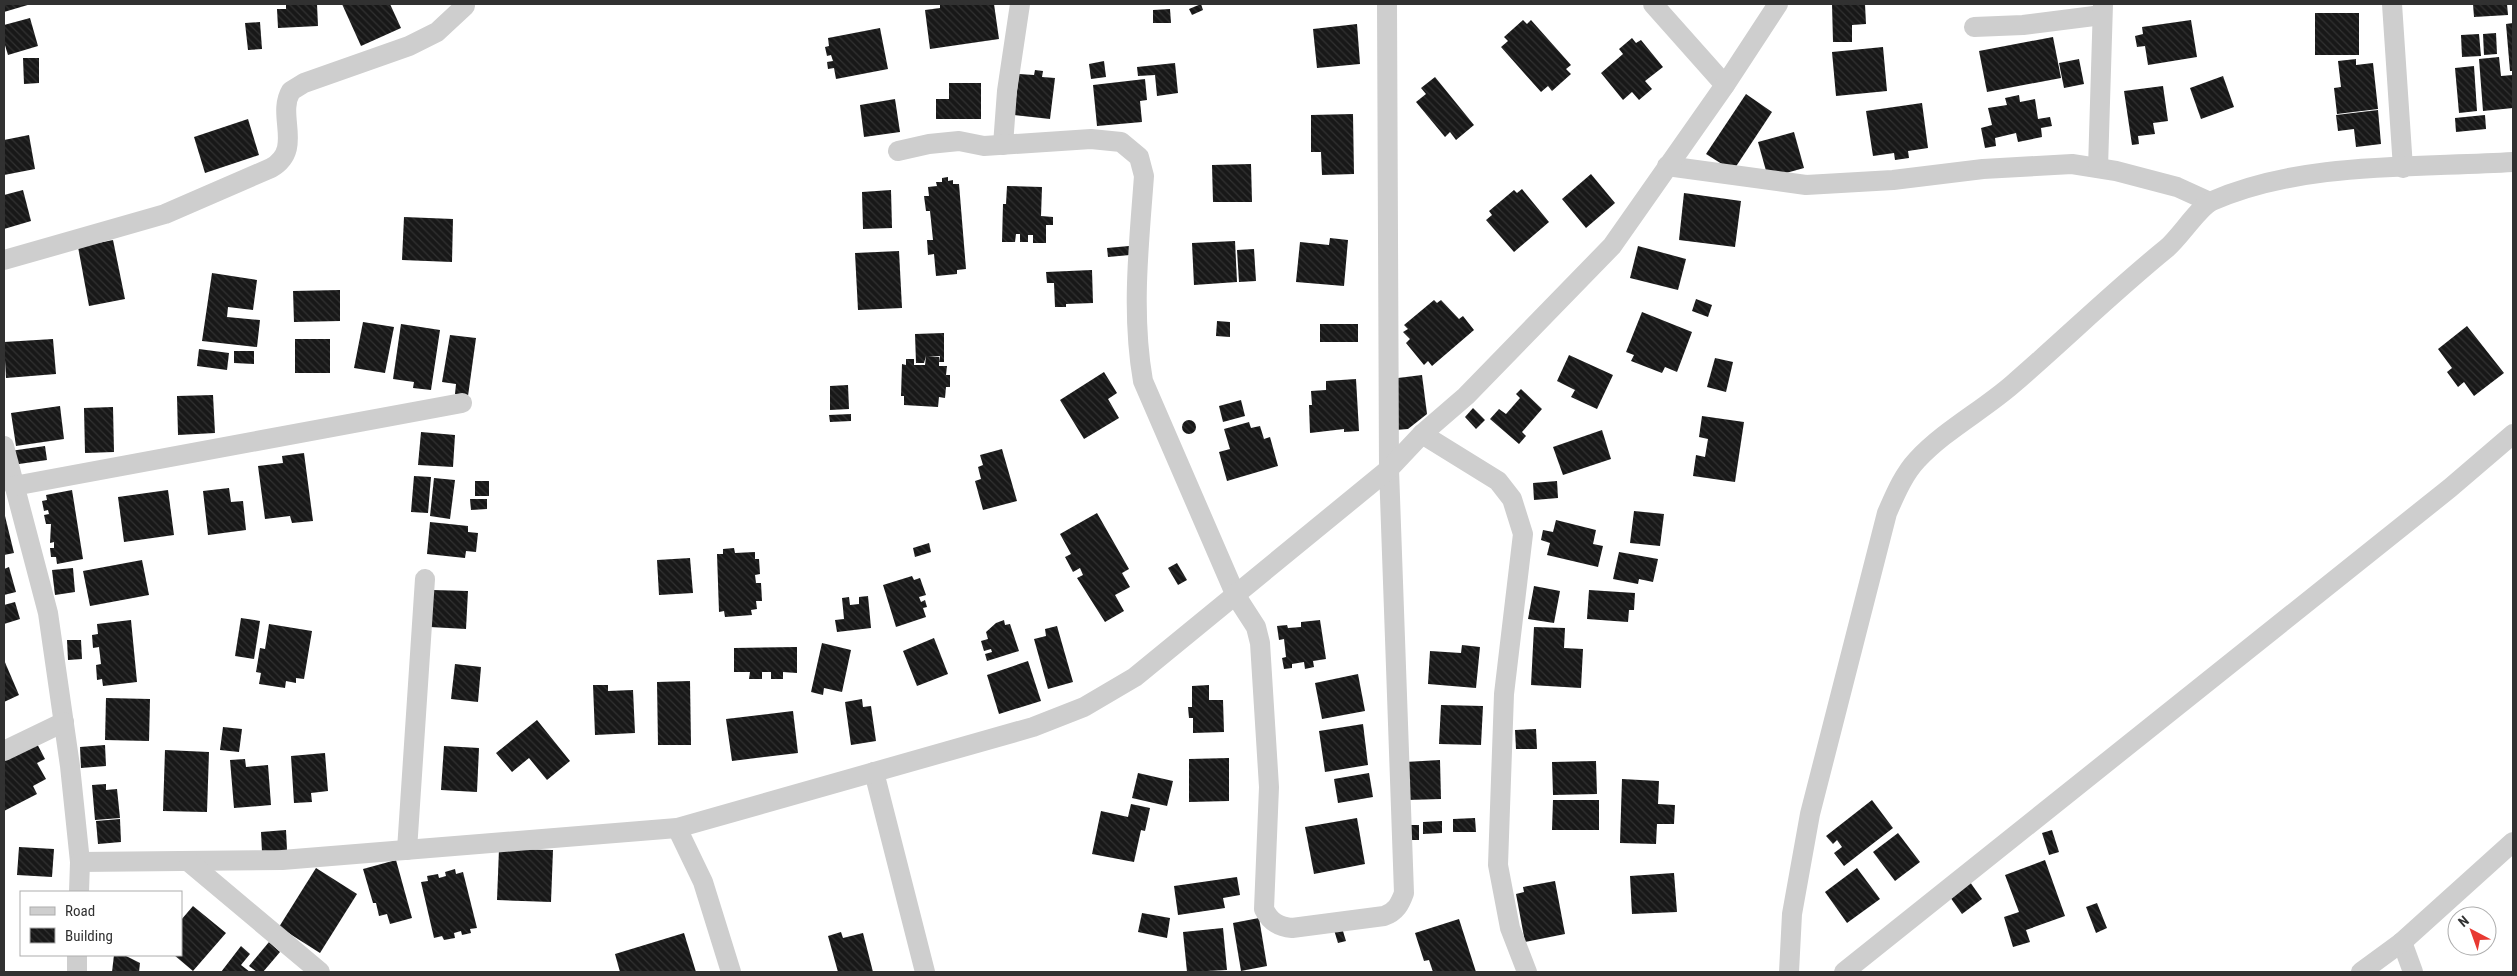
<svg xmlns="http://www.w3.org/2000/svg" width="2517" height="976" viewBox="0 0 2517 976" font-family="'Roboto Condensed',sans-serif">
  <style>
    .building { fill: url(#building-back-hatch) }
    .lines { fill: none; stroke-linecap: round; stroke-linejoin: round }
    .minor { stroke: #cecece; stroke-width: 20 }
  </style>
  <defs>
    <pattern id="building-back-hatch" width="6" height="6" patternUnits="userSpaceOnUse" patternTransform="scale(1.25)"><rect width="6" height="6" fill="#181818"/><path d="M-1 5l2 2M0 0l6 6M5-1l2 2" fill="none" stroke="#313131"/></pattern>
  </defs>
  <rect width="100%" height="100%" fill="#fff"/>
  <g class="building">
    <path d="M4,4H31L4,12Z"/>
    <path d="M286,4H317L318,26L278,28L277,9H286Z"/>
    <path d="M342,4H390L401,28L361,46Z"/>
    <path d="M940,4H994L999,39L930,49L925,10L940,8Z"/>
    <path d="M1201,4L1203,10L1192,15L1189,9Z"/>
    <path d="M1832,4H1865L1866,24L1852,25V42H1833Z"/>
    <path d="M2473,4H2507L2508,15L2474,17Z"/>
    <path d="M1170,9L1171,23H1153V10Z"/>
    <rect x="2315" y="13" width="44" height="42"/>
    <path d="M30,18L38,46L8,55L4,42V25Z"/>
    <path d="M1523,20L1527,24L1531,20L1571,65L1566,69L1571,74L1552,91L1548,86L1541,92L1501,47L1508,41L1504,37Z"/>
    <path d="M2191,20L2197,57L2148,65L2145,46L2137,47L2135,36L2143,34L2142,27Z"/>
    <path d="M260,22L262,49L248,50L245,23Z"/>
    <path d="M2513,23V71H2510L2506,24Z"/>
    <path d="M1357,24L1360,64L1317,68L1313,29Z"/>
    <path d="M880,28L888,69L836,79L834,68L828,69L827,62L833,61L831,55L827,56L825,47L829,46L828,38Z"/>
    <path d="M2496,33L2497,54L2484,55L2483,34Z"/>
    <path d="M2479,34L2481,56L2462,57L2461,35Z"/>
    <path d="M2053,37L2061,78L1987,92L1979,51Z"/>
    <path d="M1632,38L1636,43L1641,40L1663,67L1645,81L1652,89L1639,100L1632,92L1623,100L1601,73L1623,54L1619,49Z"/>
    <path d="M1883,47L1887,91L1836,96L1832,52Z"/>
    <path d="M2499,57L2501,76L2513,75V108L2483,111L2479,59Z"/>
    <path d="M23,58H39V83L24,84Z"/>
    <path d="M2079,59L2084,84L2064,88L2059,63Z"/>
    <path d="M2356,59V65L2373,63L2378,109L2337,114L2334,88L2341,87L2338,61Z"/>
    <path d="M1104,61L1106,77L1091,79L1089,64Z"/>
    <path d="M1175,63L1178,93L1157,96L1155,75L1138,76L1137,67Z"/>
    <path d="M2474,66L2477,111L2459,113L2455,68Z"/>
    <path d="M1035,70L1043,71L1042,77L1055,78L1050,119L1014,115L1019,74L1034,75Z"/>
    <path d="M2223,76L2234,107L2201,119L2190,88Z"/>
    <path d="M1435,77L1474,125L1456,140L1450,132L1445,137L1416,102L1426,94L1421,88Z"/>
    <path d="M1145,79L1147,100L1140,101L1142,122L1097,126L1093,85Z"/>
    <path d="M949,83H981V119H936V99H949Z"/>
    <path d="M2163,86L2168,121L2153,123L2155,134L2138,136L2139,144L2132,145L2124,91Z"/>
    <path d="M1746,94L1772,112L1733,171L1706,154Z"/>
    <path d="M2019,95L2020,102L2035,99L2038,119L2050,117L2052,126L2041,128L2042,137L2018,142L2016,133L1995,138L1996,146L1985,148L1981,128L1992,125L1988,108L2007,105L2005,98Z"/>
    <path d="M895,99L900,132L864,137L860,105Z"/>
    <path d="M1922,103L1928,148L1908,151L1909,158L1895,160L1894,153L1873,156L1866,111Z"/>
    <path d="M2378,110L2381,144L2356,147L2354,129L2338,131L2336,115Z"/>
    <path d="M1353,114L1354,174L1322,175L1321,152H1311V115Z"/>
    <path d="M2485,115L2486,129L2456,132L2455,118Z"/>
    <path d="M248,119L259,155L205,173L194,137Z"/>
    <path d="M1794,132L1804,168L1768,178L1758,142Z"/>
    <path d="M29,135L35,169L4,175V140Z"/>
    <path d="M1251,164L1252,202H1213L1212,165Z"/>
    <path d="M1591,174L1615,203L1586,228L1562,199Z"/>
    <path d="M948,177V181L953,180V184H959L966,269L957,270V274L936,276L934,254L928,255L927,240H933L930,211H926L924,196H929L928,187L937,186L936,182H942V178Z"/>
    <path d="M1007,186L1042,187L1041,216L1053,217V225H1046V243H1033V235H1028V242H1020V234H1016L1015,242H1002L1003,204H1006Z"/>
    <path d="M1522,189L1549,222L1514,252L1486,220L1492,215L1489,211L1514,190L1517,193Z"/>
    <path d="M23,190L31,221L4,229V195Z"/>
    <path d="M891,190L892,228L863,229L862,192Z"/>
    <path d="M1684,193L1741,201L1735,247L1679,240Z"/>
    <path d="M404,217L453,219L452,262L402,260Z"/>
    <path d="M1330,238L1348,240L1344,286L1296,282L1300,242L1329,245Z"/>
    <path d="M113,240L125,299L89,306L78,247Z"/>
    <path d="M1235,241L1237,282L1194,285L1192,243Z"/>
    <path d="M1129,246L1130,255L1108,257L1107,248Z"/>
    <path d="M1638,246L1686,259L1678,290L1630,278Z"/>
    <path d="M1254,249L1256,281L1239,282L1237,250Z"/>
    <path d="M899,251L902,308L858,310L855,253Z"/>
    <path d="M1092,270L1093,303L1066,304V307H1055L1054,283H1047L1046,272Z"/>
    <path d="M212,273L257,280L253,310L228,307L227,317L260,320L257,347L202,341Z"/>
    <path d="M340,290V321L294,322L293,291Z"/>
    <path d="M1696,299L1712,305L1708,317L1692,311Z"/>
    <path d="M1434,300L1437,303L1441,300L1459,319L1463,316L1474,330L1432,366L1428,361L1424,365L1406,343L1410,339L1403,332L1408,329L1404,325Z"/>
    <path d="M1642,312L1692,332L1677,372L1665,367L1662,373L1631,361L1634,355L1626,352Z"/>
    <path d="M1217,321L1230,322V337L1216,336Z"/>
    <path d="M363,322L394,327L385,373L354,368Z"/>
    <path d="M401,324L440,330L431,390L413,388L414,382L393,379Z"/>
    <rect x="1320" y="324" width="38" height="18"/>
    <path d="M2467,326L2504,373L2474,396L2464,382L2458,387L2447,372L2452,368L2438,349Z"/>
    <path d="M944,333V362H939L940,356L928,357H939V366H947L946,375H950V387H946L945,398L939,397L938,407L904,405V396H901L902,364L906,365V359H914V365H925L926,356L924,363H916L915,334Z"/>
    <path d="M450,335L476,338L468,396L455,394L456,384L442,382Z"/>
    <path d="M53,339L56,374L6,378L4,342Z"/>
    <rect x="295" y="339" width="35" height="34"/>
    <path d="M199,349L229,353L227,370L197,366Z"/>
    <path d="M234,351H254V364L234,363Z"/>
    <path d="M1569,355L1613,375L1597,409L1571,397L1575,390L1557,381Z"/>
    <path d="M1715,358L1733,362L1726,392L1707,387Z"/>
    <path d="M1104,372L1117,393L1108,399L1119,418L1084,439L1060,400Z"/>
    <path d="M1422,375L1427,414L1408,429L1395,430L1390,379Z"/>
    <path d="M1356,379L1359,431L1344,432V429L1310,433L1309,405H1312L1311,391L1326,390V381Z"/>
    <path d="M848,385L849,409L830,410V386Z"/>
    <path d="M1521,389L1542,409L1522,432L1526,436L1519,444L1490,419L1499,409L1506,414L1520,398L1516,394Z"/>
    <path d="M213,395L215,433L178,435L177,396Z"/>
    <path d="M1241,400L1245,416L1223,422L1219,406Z"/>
    <path d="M60,406L64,439L16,446L11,413Z"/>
    <path d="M113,407L114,452L85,453L84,408Z"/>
    <path d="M1473,408L1485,420L1476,429L1465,417Z"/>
    <path d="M851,414V421L830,422L829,415Z"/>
    <path d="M1702,416L1744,422L1735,482L1693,476L1696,455L1705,457L1708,439L1699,437Z"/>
    <circle cx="1189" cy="427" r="7"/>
    <path d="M1249,422L1251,428L1260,426L1264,439L1270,437L1278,466L1227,481L1219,452L1230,449L1224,429Z"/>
    <path d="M1602,430L1611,459L1563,475L1553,447Z"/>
    <path d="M421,432L455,435L453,467L418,465Z"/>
    <path d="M45,446L47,460L12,465L10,451Z"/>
    <path d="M1002,449L1017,501L983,510L975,481L981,479L978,467L983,465L980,455Z"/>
    <path d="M304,453L313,521L292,523L290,516L265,519L258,466L283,463L282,456Z"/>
    <path d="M414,476L431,477L428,513L411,512Z"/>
    <path d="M434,478L455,480L450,519L430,516Z"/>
    <rect x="475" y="481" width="14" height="15"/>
    <path d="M1557,481L1558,498L1534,500L1533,483Z"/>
    <path d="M229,488L231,502L243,501L246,530L208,535L203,491Z"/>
    <path d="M72,490L83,559L57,564L56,557H51L50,548H54V542L50,543L51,524H46L44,515L49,514L48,510L44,511L42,501L47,500L46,495Z"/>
    <path d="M168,490L174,535L124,542L118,497Z"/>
    <path d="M470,499H487V509L471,510Z"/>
    <path d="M1634,511L1664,514L1660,546L1630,543Z"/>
    <path d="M4,512L14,553L4,555Z"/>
    <path d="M1097,513L1129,569L1122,573L1130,587L1115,595L1124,611L1105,622L1077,578L1083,575L1080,568L1073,572L1065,557L1071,554L1060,534Z"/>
    <path d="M1556,520L1596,530L1593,544L1603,546L1598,567L1547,555L1550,543L1541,540L1543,530L1553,532Z"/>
    <path d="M430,522L468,526V532L478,533L476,552L466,551L465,558L427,554Z"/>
    <path d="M929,543L931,552L915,557L913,548Z"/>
    <path d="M734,548L735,553L755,552V559H759L760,574L755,575L756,583H761L762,601H756L757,609L751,610L752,615L725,617L724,611L719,612L717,554H723V549Z"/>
    <path d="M1619,552L1658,559L1653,582L1639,579L1638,584L1613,579Z"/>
    <path d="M690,558L693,593L659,595L657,560Z"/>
    <path d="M142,560L149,595L90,606L83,571Z"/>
    <path d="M1177,563L1187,580L1178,585L1168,568Z"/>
    <path d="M9,567L16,592L4,595V569Z"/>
    <path d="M73,568L75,592L55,595L52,570Z"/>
    <path d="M912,576L914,580L920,578L926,595L919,597L921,602L925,600L927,607L923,608L926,617L896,627L883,585Z"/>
    <path d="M1534,586L1560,591L1554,623L1528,619Z"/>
    <path d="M432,590L468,591L466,629L430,627Z"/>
    <path d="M1589,590L1635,593L1634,610H1629L1628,622L1587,619Z"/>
    <path d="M868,596L871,628L837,632L835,620L844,619L842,598L849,597L850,605L859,604V597Z"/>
    <path d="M15,602L20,619L4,624V605Z"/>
    <path d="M241,618L260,621L254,659L235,656Z"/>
    <path d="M131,620L137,682L103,686L102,679L97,680L96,665L101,664L99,647L93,648L92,635L98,634L97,624Z"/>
    <path d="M1004,620L1005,625L1010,624L1019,651L987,661L985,654L992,652L991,649L984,651L981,641L988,639L986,632L996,623Z"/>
    <path d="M1320,620L1326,659L1313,661L1314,667L1305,669L1304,662L1292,664V668L1284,669L1282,658L1286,657L1284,639L1279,640L1277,626L1287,625L1288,628L1301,627V622Z"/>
    <path d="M269,624L312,631L304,679L296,678V683L286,681L285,688L259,684L261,673L256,672L260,648L265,649Z"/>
    <path d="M1057,626L1073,682L1048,689L1034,639L1046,636L1045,629Z"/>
    <path d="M1534,627L1565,628L1564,648L1583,649L1581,688L1531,685Z"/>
    <path d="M934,638L948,674L917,686L903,651Z"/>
    <path d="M67,640H81L82,659L68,660Z"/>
    <path d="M822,643L851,650L842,692L824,688L823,695L811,692Z"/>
    <path d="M1462,645L1480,647L1476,688L1428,684L1430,651L1461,653Z"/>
    <path d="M797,647V673L783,672V679H771V672H762V679H749L750,672H734V648Z"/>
    <path d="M4,660L19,695L4,702Z"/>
    <path d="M1028,661L1041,701L999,714L987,675Z"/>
    <path d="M455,664L481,667L478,702L451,699Z"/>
    <path d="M1358,674L1365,711L1322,719L1315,683Z"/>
    <path d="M690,681L691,745H658L657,682Z"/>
    <path d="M593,685H608V691L633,690L635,733L595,735Z"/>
    <path d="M1209,685V700H1223L1224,732L1193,733V718H1189L1188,707H1192V686Z"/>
    <path d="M106,698L150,699L149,741L105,740Z"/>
    <path d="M862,699L863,707L871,706L876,741L851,745L845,702Z"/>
    <path d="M1441,705L1483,706L1481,745L1439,744Z"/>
    <path d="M793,711L798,753L732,761L726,719Z"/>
    <path d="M537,720L570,761L547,780L529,758L512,772L496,753Z"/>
    <path d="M1363,724L1368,765L1325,772L1319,731Z"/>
    <path d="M223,727L242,729L239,752L220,750Z"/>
    <path d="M1536,729L1537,749H1516L1515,730Z"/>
    <path d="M34,738L45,759L37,763L46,779L33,786L37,794L4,811V753Z"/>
    <path d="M105,745L106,766L81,768L80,747Z"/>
    <path d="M444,746L479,748L477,792L441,790Z"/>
    <path d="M165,750L209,752L207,812L163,811Z"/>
    <path d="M325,753L328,791L311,793L312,802L294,803L291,756Z"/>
    <path d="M1229,758V801L1189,802V759Z"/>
    <path d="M245,759L246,767L268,765L271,805L234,808L230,760Z"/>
    <path d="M1440,760L1441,799L1407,800L1405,762Z"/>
    <path d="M1596,761L1597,794L1553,795L1552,762Z"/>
    <path d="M1138,773L1173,781L1167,806L1132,798Z"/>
    <path d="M1369,773L1373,797L1338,803L1334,779Z"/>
    <path d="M1622,779L1659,781L1658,804L1675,805L1674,824H1657L1656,844L1620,843Z"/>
    <path d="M106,784V790L117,789L120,818L95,820L92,785Z"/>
    <path d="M1553,800H1599V830H1552Z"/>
    <path d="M1872,800L1893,828L1844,866L1834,853L1842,847L1837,840L1833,844L1826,836Z"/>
    <path d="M1131,804L1150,808L1145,831L1141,830L1134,862L1092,854L1101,811L1128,817Z"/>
    <path d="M1357,818L1365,864L1314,874L1305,827Z"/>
    <path d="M1475,818L1476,832H1453V819Z"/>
    <path d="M120,819L121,842L98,844L96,821Z"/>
    <path d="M1442,821V833L1423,834V822Z"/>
    <path d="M1410,825H1419V840H1405Z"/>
    <path d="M286,830L287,850L262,852L261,832Z"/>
    <path d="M2052,830L2059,852L2049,855L2042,833Z"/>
    <path d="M1898,833L1920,862L1895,881L1873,852Z"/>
    <path d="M19,847L54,849L52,877L17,875Z"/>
    <path d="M499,849L553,850L551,902L497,900Z"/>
    <path d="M396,860L412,918L390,924L387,914L379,916L376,903H373L363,869Z"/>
    <path d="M2045,860L2065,916L2026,930L2030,942L2013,947L2004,917L2019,912L2005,875Z"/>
    <path d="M316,868L357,894L320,953L279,927Z"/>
    <path d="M1857,868L1880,899L1847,923L1825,892Z"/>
    <path d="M455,869L456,874L463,872L477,928L470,929L471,933L462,935L461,931L454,933L455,938L444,940L442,936L434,938L421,882L428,881L427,876L438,874L439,878L446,876L445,872Z"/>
    <path d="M1674,873L1677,912L1632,914L1630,876Z"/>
    <path d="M1237,877L1240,895L1223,898L1225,908L1178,915L1174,886Z"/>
    <path d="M1555,881L1565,934L1525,942L1516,894L1524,892L1523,887Z"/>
    <path d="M1970,882L1982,899L1962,914L1950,897Z"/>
    <path d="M2097,903L2107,928L2096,933L2086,907Z"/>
    <path d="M193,906L226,933L193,971L174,955H181V920Z"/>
    <path d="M1142,913L1170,918L1167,938L1138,932Z"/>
    <path d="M1259,918L1267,966L1241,971L1233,923Z"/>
    <path d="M1459,919L1476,972H1433L1429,960L1424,961L1415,933Z"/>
    <path d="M1223,928L1227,970L1187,972L1183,932Z"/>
    <path d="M1342,928L1346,941L1338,943L1334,930Z"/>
    <path d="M841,932L843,938L863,933L873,972H838L828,936Z"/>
    <path d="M684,933L696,972H620L615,954Z"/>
    <path d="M269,942L280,952L263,972H257L249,966Z"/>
    <path d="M241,946L250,954L241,965L250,972H221Z"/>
    <path d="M114,955H124L140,963L139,972H112Z"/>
  </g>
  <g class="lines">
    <g class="minor">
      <path d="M1653,4L1725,85"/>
      <path d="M2392,4L2403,168"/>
      <path d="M1974,27L2023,25L2102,15"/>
      <path d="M1003,145L1007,91L1020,4"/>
      <path d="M898,151L929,144L959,141L984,146L1091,139L1121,142L1139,157L1144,176C1139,244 1131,313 1143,381L1236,596L1256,627L1260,643L1269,787L1264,909C1270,922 1279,927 1292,928L1384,916C1396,912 1400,904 1404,893L1389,469L1387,4"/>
      <path d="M1667,166L1806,185L1893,180L1983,169L2072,164L2116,171L2177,187L2210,202"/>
      <path d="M2098,168L2103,4"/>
      <path d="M4,260L165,214L271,168C304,149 276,116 291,91L304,83L409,46L437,32L465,6"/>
      <path d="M1422,434L1498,481L1512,499L1523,534L1504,694L1498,865L1510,928L1527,972"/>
      <path d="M4,446L48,613L70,766L80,862L79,892"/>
      <path d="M14,486L462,403"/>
      <path d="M4,751L64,722"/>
      <path d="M874,772L925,972"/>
      <path d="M677,828L703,882L731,972"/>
      <path d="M407,850L425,579"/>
      <path d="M80,862L282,860L677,828L1033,727L1084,707L1135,677L1389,469L1422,434L1466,396L1612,246L1725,85L1778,4"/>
      <path d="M189,862L320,972"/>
      <path d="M2402,942L2413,972"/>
      <path d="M77,972V955"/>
      <path d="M1789,972L1792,914L1810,814L1887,513C1895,495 1903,475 1917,460C1945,430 1982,411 2013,384C2065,339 2114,291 2167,248C2180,237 2199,207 2212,201C2303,161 2416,168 2513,162"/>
      <path d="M1844,972L2450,488L2513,434"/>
      <path d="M2361,972L2402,942L2513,842"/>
    </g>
  </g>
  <rect width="2517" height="976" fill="none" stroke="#313131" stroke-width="10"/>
  <rect x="20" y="891" width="162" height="65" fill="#ffffff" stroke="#adadad"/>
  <rect x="30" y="907" width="25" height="8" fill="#cecece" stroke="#adadad"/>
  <text x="65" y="916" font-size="15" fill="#313131">Road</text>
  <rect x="30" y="928" width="25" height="15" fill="url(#building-back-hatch)" stroke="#adadad"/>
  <text x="65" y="941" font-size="15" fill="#313131">Building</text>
  <g transform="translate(2472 931) rotate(319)"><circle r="24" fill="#ffffff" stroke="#adadad"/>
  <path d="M0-4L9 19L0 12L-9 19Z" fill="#e83932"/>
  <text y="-8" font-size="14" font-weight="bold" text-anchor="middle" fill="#313131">N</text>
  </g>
</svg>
